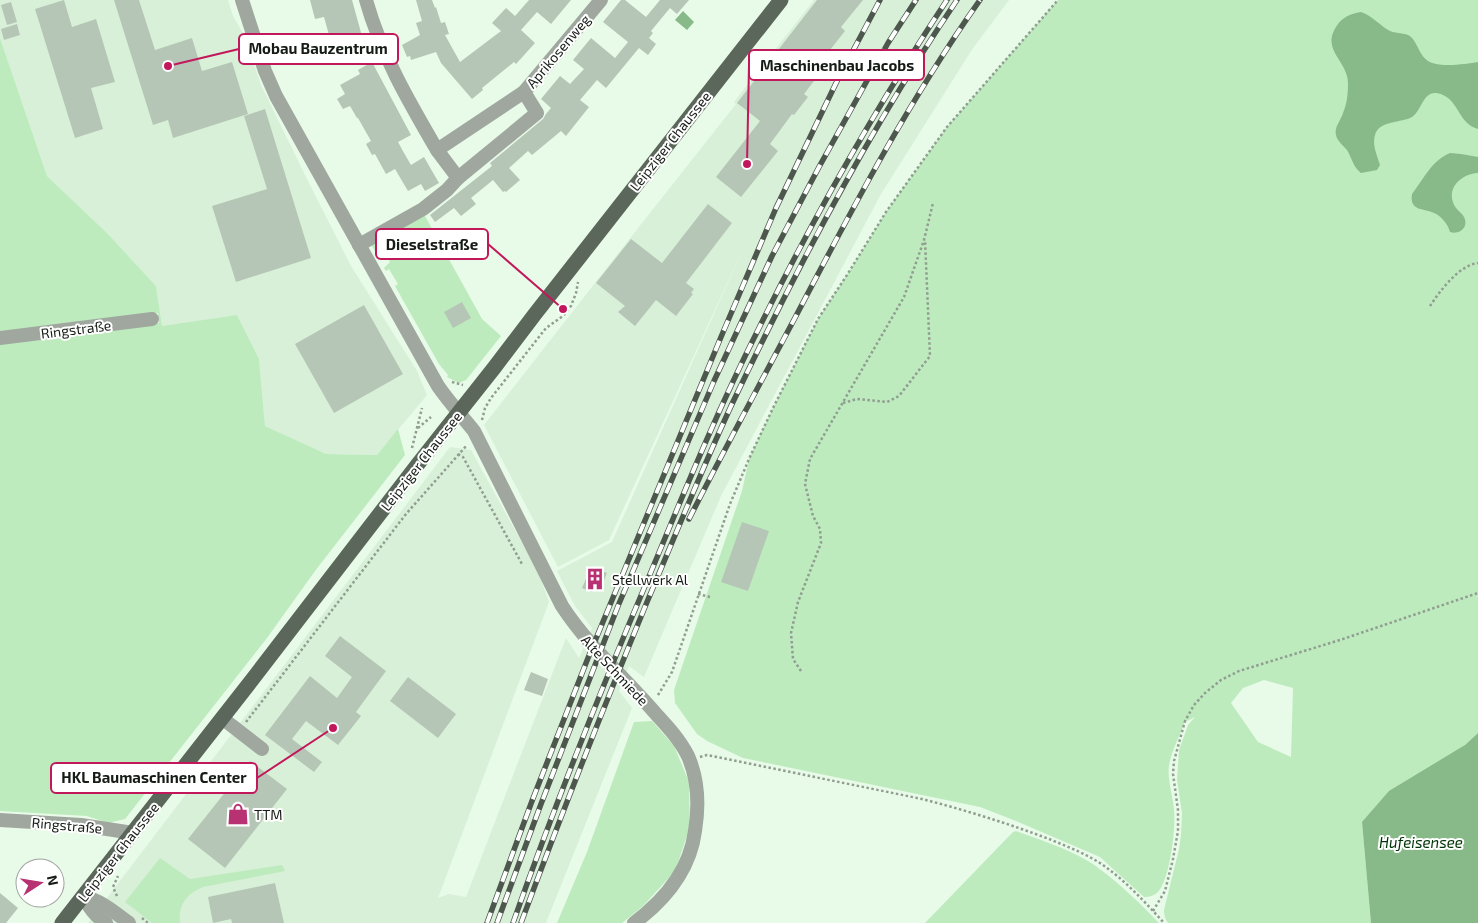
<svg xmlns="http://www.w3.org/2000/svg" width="1478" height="923" viewBox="0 0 1478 923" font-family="'Exo 2',sans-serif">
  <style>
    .built { fill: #d8f0d8 }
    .green { fill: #bdebbe; fill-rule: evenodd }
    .water { fill: #88b989 }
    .building { fill: #b6c6b6 }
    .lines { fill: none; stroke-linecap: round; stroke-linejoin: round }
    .path { stroke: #909d90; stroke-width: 2.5; stroke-dasharray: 2.5 2.5; stroke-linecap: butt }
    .minor { stroke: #a0a79f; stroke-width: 14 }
    .major { stroke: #5b675b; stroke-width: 15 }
    .rail-casing { stroke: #4e574e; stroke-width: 5.5 }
    .rail { stroke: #fff; stroke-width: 4; stroke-dasharray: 11; stroke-linecap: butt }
    .labels { text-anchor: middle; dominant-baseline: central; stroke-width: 4; stroke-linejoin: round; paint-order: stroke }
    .street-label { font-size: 14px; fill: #151b15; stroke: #fff }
    .poi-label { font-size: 14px; fill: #151b15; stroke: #fff; text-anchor: start }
    .water-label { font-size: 15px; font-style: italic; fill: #003507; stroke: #fff }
    .leader { fill: none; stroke: #c2185b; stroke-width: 2 }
    .callout-dot { fill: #c2185b; stroke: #fff; stroke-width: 2 }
    .callout { fill: #fff; stroke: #c2185b; stroke-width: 2 }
    .callout-label { font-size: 15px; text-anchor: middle; font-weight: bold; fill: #151b15 }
  </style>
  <rect width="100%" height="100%" fill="#e8fae8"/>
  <g class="built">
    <path d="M0,0H228L233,16L244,35L261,85L307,179L351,266L417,371L427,395L377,455L325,454L265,426L259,359L237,316L162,326L156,286L108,234L47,176L0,38Z"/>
    <path d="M814,0H1009L973,48L881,194L721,496L644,677L629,666L619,691L632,708L546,923H88L450,447L471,450L538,572L549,602L438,898L449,894L466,897L566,638L579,658L592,628L575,606L557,571L612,542L743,249L609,540L558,567L484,425L631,237L736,104L734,102Z"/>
  </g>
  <g class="green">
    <path d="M1058,0H1478V733L1465,745L1362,822L1371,923H1168C1165,919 1164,915 1164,910L1179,849L1181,835L1182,813L1177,780L1179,750L1188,725L1195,717L1185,722C1180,735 1172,750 1169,765C1167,780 1173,795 1174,810C1176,828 1170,879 1158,892C1154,896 1149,897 1144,897L1100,857L1016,821L980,807L743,758L707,741L697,734L675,703L674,690L742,491L749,459L773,408L818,319L847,275L886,212L947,127ZM1264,680L1293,688L1291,757L1258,742L1231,703L1243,688Z"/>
    <path d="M0,38L47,176L108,234L156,286L162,326L237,315L259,359L265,426L326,454L377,455L398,429L405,455L315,571L267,638L125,819L108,823L87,816L0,811V343L159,323L158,313L0,333Z"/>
    <path d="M420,215L425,216L482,319L501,336L466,380L459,383L447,377L448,375L439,364L395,286L398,284L389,269L386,271L384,268L390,262L386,255L378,256L370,243Z"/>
    <path d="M652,721L674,746L689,782L690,827L675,871L643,906L622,923H557L587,852L634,722Z"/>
    <path d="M1016,831C1045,842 1077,851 1101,870C1122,886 1141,904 1159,923H925L1013,832Z"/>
    <path d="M160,858L190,879L282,865L285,871L203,887C186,894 178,905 180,923H152L125,902Z"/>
  </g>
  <g class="water">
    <path d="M683,11L694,22L687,30L675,20Z"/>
    <path d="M1361,12C1373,16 1380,26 1390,31C1397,34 1407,32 1412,38C1418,45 1420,56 1428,61C1438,68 1466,64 1478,62V129C1459,124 1459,102 1443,95C1423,86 1423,110 1412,117C1402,123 1379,120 1375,135C1372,145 1377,155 1380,165L1377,170L1361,173C1353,167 1352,158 1347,150C1343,145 1337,141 1336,135C1334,127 1341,120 1343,113C1347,104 1348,94 1348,83C1348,61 1321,50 1336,27C1342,17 1350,14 1361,12Z"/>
    <path d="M1450,153L1461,154L1478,157V173C1460,174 1444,190 1456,208C1458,211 1462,213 1464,217C1469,227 1460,235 1450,232C1448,224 1441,216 1434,213C1425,208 1409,212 1412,194C1423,180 1432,160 1450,153Z"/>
    <path d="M1478,733V923H1371L1362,822L1389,791L1465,745Z"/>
  </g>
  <g class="building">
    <path d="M64,0L72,27L96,19L115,82L91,88L103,129L75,138L35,9Z"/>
    <path d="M114,0H139L155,50L192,38L202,71L232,62L248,114L173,138L168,120L153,125Z"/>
    <path d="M310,0H352L365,47L350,51V49L334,53L324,17L315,19Z"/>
    <path d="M416,0H432L435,8L436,7L441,23L445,22L449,34L445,35L460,62L501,31L492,23L506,8L515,16L529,0H571L551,24L537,12L521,30L535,43L516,64L514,62L482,88L483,90L472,99L441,63L436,52L411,60L410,56L407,57L402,45L420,35L416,23L422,21Z"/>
    <path d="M621,0H625L646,17L660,0H689L677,14L670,8L651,31L653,33L649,38L656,44L648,55L639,48L606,88L597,80L580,100L589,107L566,136L561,131L532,155L528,151L509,168L520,180L506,192L505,191L503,192L493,180L471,198L476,204L461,216L454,208L435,222L430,215L492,166L490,163L543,119L546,114L551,108L541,99L560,76L570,84L584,69L573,60L591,38L615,58L628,42L603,22Z"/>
    <path d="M817,0H863L841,27L845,31L822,60L827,64L804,94L808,97L794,115L792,114L770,144L778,151L741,197L716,177L760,121L737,103Z"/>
    <path d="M11,2L17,22L7,25L1,5Z"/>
    <path d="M17,24L20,35L4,40L1,29Z"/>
    <path d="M372,62L411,135L398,142L404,153L411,165L424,157L439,183L425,191L421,184L408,191L395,169L386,174L375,154L372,155L366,144L371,141L358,118H357L350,106L343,109L337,99L345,94L340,85L360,74L358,70Z"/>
    <path d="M265,109L311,258L236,282L212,206L267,189L244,116Z"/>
    <path d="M708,204L732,223L686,283L694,289L691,293L693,294L676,316L656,300L635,326L618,312L625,306L596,283L631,239L662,263Z"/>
    <path d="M462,302L471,318L453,328L444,312Z"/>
    <path d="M364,305L403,374L334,413L295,344Z"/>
    <path d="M742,522L769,531L748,591L721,582Z"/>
    <path d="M591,567L607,573L600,590L594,588L592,592L582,588Z"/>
    <path d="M340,636L386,671L356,712L361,716L338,745L306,721L292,739L322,762L314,772L265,735L310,676L337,698L352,677L325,656Z"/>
    <path d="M531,672L548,679L542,696L524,690Z"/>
    <path d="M408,677L456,714L438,738L390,701Z"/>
    <path d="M250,761L287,789L225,868L188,839Z"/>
    <path d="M275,883L284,923H232L231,919L213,923L208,897Z"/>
    <path d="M0,893L18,908L6,923H0Z"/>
  </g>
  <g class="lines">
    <g class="path">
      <path d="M1430,306C1440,291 1459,265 1478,263"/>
      <path d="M452,382L463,385"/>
      <path d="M843,403L857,399L887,402L899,396L930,356L925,240"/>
      <path d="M482,420L485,408L491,398L546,328L563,316L571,306L576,293L578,282"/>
      <path d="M418,428L431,417"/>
      <path d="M412,448L422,408"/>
      <path d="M458,454L463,457L522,564"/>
      <path d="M698,594L710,597"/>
      <path d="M801,671L793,659L791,633L798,602L821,543L820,529L813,516L805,484L810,459L904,297L924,240L933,203"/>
      <path d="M658,695L672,672L730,504L749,459L773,408L818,319L847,275L886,212L947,127L1058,0"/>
      <path d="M246,722L406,514L467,445"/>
      <path d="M700,757L707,755L922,799C965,810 1007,823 1049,839C1066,846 1084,853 1100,863C1124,879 1145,902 1164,923"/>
      <path d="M117,896L113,887L118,876"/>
      <path d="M1153,911L1165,891L1173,859L1178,831V810L1173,774L1174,761L1185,721L1194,705L1205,693L1221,680L1239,671L1340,640L1478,593"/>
      <path d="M142,918L148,923"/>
    </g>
    <g class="minor">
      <path d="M242,0L265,71L276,96L438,386C449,402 462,416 474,431L562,606C588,646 625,678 656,714C668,727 680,740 688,756C698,779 699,807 695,831C690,869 665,900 634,923"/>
      <path d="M366,0C381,54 409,102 437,150L524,92L601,0"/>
      <path d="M458,178L537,113L524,92"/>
      <path d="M359,245L423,209L447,190L458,178L437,150"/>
      <path d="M0,338L152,319"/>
      <path d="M222,718L262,749"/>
      <path d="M0,820L81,825L133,833"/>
      <path d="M83,897C101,900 114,912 129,923"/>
      <path d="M83,897C90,908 95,916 106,923"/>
    </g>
    <path class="major" d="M62,923L255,676L418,464L494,368L535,314L781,0"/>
    <g class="rail-casing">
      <g id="rail">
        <path d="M689,519C724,450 761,382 797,314C853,207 910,99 980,0"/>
        <path d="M487,923L532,801L588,658L721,337L776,208L838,79L880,0"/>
        <path d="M497,923L541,804L618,606L714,381L772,256L819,167L888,43L916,0"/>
        <path d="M513,923C554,807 600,692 648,579C683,495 717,411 758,330C814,216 877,106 947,0"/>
        <path d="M521,923C561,815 603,709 647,602C675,536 702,469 732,404C798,265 871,127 957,0"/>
      </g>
    </g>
    <use href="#rail" class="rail"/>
  </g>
  <defs>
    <g id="building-bare" transform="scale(1.725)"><path d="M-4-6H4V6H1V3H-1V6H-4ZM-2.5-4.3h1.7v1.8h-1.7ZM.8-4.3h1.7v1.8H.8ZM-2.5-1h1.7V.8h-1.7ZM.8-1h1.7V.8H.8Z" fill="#b73173" stroke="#fff" stroke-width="2.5" paint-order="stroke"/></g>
    <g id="shop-bare" transform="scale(1.725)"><path d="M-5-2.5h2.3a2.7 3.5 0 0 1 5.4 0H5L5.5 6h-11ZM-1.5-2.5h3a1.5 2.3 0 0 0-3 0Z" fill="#b73173" stroke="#fff" stroke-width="2.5" paint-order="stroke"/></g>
  </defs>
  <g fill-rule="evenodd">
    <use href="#building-bare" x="595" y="579"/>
    <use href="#shop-bare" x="238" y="814"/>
  </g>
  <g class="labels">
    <g class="street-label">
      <text transform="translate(558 51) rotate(-50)">Aprikosenweg</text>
      <text transform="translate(670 141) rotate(-52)">Leipziger Chaussee</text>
      <text transform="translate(76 329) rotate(-7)">Ringstraße</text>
      <text transform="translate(421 461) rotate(-52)">Leipziger Chaussee</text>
      <text transform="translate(615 670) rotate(47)">Alte Schmiede</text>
      <text transform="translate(67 825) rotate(5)">Ringstraße</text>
      <text transform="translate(118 852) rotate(-52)">Leipziger Chaussee</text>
    </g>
    <g class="poi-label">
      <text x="612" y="579">Stellwerk Al</text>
      <text x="254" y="814">TTM</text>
    </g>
    <g class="water-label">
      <text x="1421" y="842">Hufeisensee</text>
    </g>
  </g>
  <path class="leader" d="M168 66L239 49M747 164L749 65M563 309L488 244M333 728L257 778"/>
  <g class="callout-dot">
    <circle cx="168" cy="66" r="5"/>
    <circle cx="747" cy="164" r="5"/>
    <circle cx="563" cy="309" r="5"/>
    <circle cx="333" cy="728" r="5"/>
  </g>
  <g class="callout">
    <rect x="239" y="34" width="159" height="30" rx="5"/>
    <rect x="749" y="50" width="175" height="30" rx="5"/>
    <rect x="376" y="229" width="112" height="30" rx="5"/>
    <rect x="51" y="763" width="206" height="30" rx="5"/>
  </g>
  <g class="callout-label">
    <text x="318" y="54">Mobau Bauzentrum</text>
    <text x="837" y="71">Maschinenbau Jacobs</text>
    <text x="432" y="250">Dieselstraße</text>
    <text x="154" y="783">HKL Baumaschinen Center</text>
  </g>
  <g transform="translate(40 883) rotate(78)"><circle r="24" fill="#ffffff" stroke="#a1a4a1"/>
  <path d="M0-4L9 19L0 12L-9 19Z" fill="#b73173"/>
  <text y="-8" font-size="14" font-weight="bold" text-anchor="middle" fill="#151b15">N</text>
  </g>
</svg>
